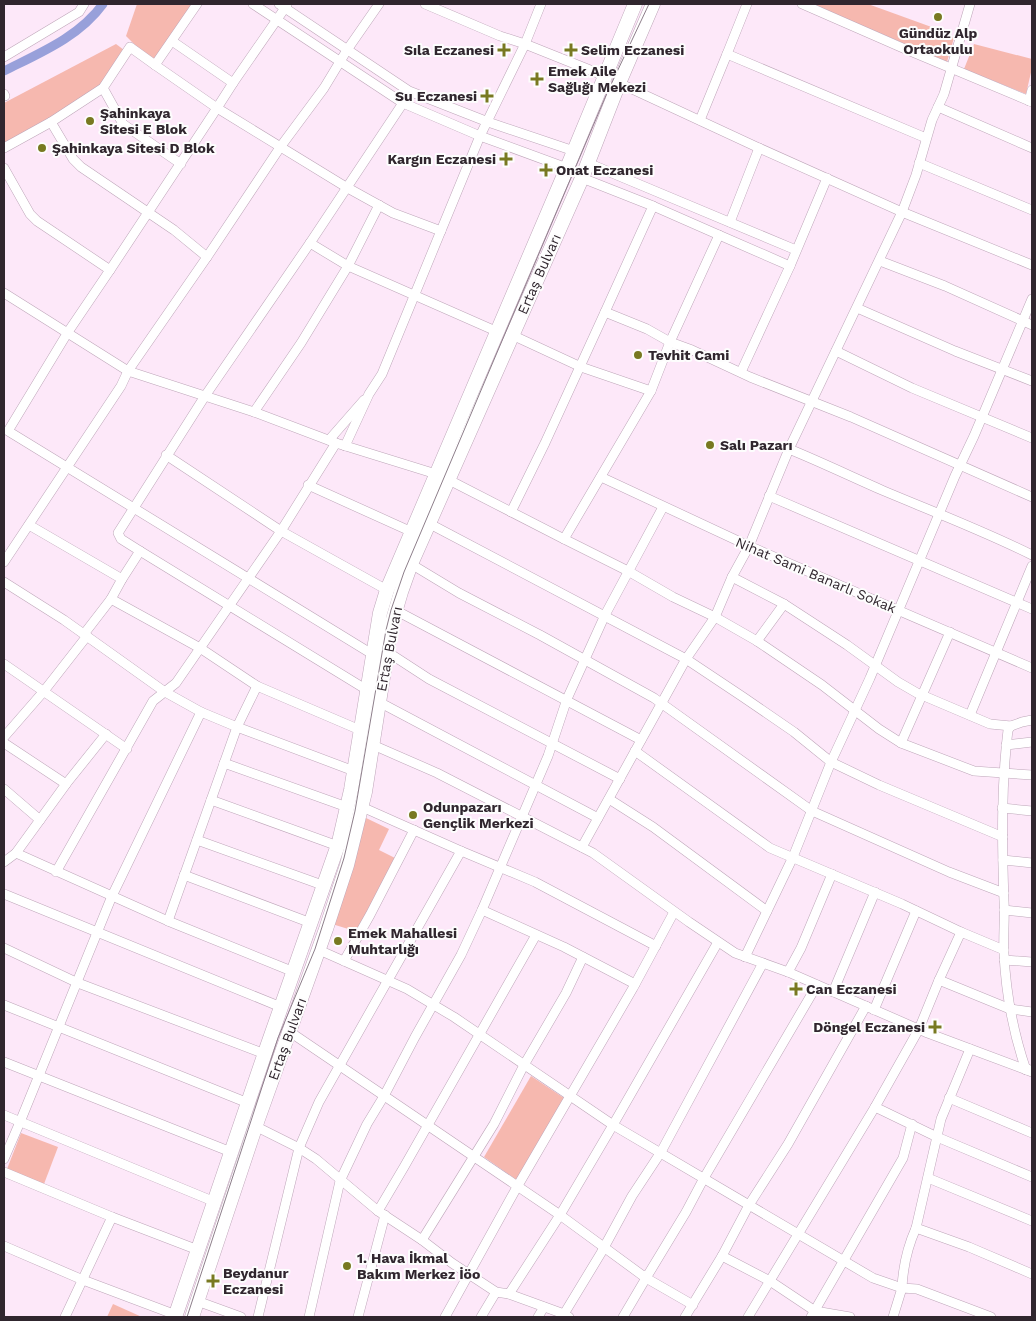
<svg xmlns="http://www.w3.org/2000/svg" width="1036" height="1321" viewBox="0 0 1036 1321" font-family="'Work Sans',sans-serif">
  <style>
    .green { fill: #f6b8af }
    .lines { fill: none; stroke-linecap: round; stroke-linejoin: round }
    .canal { stroke: #98a0da; stroke-width: 9 }
    .street-casing { stroke: #bea6b9; stroke-width: 10 }
    .primary-casing { stroke: #bea6b9; stroke-width: 15 }
    .street { stroke: #fff; stroke-width: 9 }
    .primary { stroke: #fff; stroke-width: 14 }
    .tram { stroke: #8d7e8a; stroke-width: 1 }
    .poi-dot { fill: #787921; stroke: #fdfdfd; stroke-width: 2 }
    .labels { text-anchor: middle; dominant-baseline: central; stroke-width: 4; stroke-linejoin: round; paint-order: stroke }
    .poi-label { font-size: 14px; font-weight: bold; fill: #30262e; stroke: #fdfdfd; text-anchor: start }
    .street-label { font-size: 14px; fill: #30262e; stroke: #fdfdfd }
  </style>
  <rect width="100%" height="100%" fill="#fde8f9"/>
  <g class="green">
    <path d="M137,4H192L155,65L126,36Z"/>
    <path d="M812,4H868L937,29L954,38L947,62Z"/>
    <path d="M116,44L124,50L101,87L4,146V103Z"/>
    <path d="M974,44L1032,59V68L1026,94L964,69Z"/>
    <path d="M366,818L389,829L379,850L395,858L358,932L332,924Z"/>
    <path d="M531,1076L567,1100L518,1181L484,1157Z"/>
    <path d="M21,1133L58,1147L44,1184L7,1169Z"/>
    <path d="M113,1304L142,1317H107Z"/>
  </g>
  <g class="lines">
    <path class="canal" d="M4,71C40,53 79,37 103,4"/>
    <g class="street-casing">
      <g id="street">
        <path d="M253,4L403,103L480,136L567,168"/>
        <path d="M279,4L409,91L488,122L574,151"/>
        <path d="M425,4L500,36L525,44L605,76"/>
        <path d="M747,4L727,54L926,138"/>
        <path d="M802,4L905,49L1032,102"/>
        <path d="M172,41L233,83L217,108L346,187L393,213L441,231"/>
        <path d="M4,57L79,12L84,4"/>
        <path d="M233,83L287,5"/>
        <path d="M619,83L759,148L902,212L1032,265"/>
        <path d="M103,88L123,124L181,164"/>
        <path d="M4,94L5,96"/>
        <path d="M1029,101L1032,90"/>
        <path d="M403,103L310,243L348,266L498,332"/>
        <path d="M938,107L1032,148"/>
        <path d="M700,120L727,54"/>
        <path d="M51,122L73,159L81,167L174,230L207,257"/>
        <path d="M4,148L51,122L103,88L130,47L155,65L197,4"/>
        <path d="M588,163L796,250"/>
        <path d="M919,163L1032,210"/>
        <path d="M4,168L30,214L37,221L110,270L217,108L155,65"/>
        <path d="M582,178L653,206L605,312L647,329L670,342L692,350L750,377L851,417L1032,497"/>
        <path d="M730,222L759,148"/>
        <path d="M719,235L790,266"/>
        <path d="M310,243L205,396L118,533L121,539L140,551L367,690"/>
        <path d="M880,261L945,286L1032,325"/>
        <path d="M110,270L68,332L8,431L372,654"/>
        <path d="M4,293L128,371L254,412L301,343L348,266L379,205"/>
        <path d="M857,308L955,351L1032,381"/>
        <path d="M512,335L581,367L651,391"/>
        <path d="M836,351L912,388L1032,438"/>
        <path d="M741,372L790,266L827,178"/>
        <path d="M254,412L336,443L436,474"/>
        <path d="M329,440L364,400"/>
        <path d="M345,446L369,394L382,374L480,136L525,44L541,4"/>
        <path d="M789,449L902,212L916,175L932,120L944,94L970,4"/>
        <path d="M166,455L281,531L387,590"/>
        <path d="M601,477L749,546L1032,668"/>
        <path d="M449,480L564,539L651,391L670,342L719,235L653,206"/>
        <path d="M308,485L412,532"/>
        <path d="M769,496L1032,609"/>
        <path d="M511,512L545,443L605,312"/>
        <path d="M430,524L686,659L743,697L794,732L831,762L879,785L1003,837"/>
        <path d="M29,525L122,579"/>
        <path d="M564,539L628,571L673,597L715,617L757,641L822,685L879,729L901,743L974,771L1032,775"/>
        <path d="M4,562L121,386L128,371L207,257L281,146L324,88L347,50L379,4"/>
        <path d="M411,564L459,593L540,635L654,698L812,811L949,872L1004,893"/>
        <path d="M732,577L784,604L847,645L898,682L917,693L990,724L1011,726L1022,722L1032,720"/>
        <path d="M4,582L64,620L165,692L201,712L112,896L20,1122L4,1159"/>
        <path d="M111,599L200,648L257,686L360,730"/>
        <path d="M395,610L641,740"/>
        <path d="M84,634L111,599L122,579L140,551"/>
        <path d="M757,641L784,604"/>
        <path d="M386,651L429,679L620,779"/>
        <path d="M4,664L127,749"/>
        <path d="M257,686L237,727L354,771"/>
        <path d="M379,702L598,818"/>
        <path d="M970,715L1032,566"/>
        <path d="M1011,726L1008,730C1001,787 1002,844 1004,901C1005,919 1003,937 1004,954C1006,994 1013,1032 1026,1070L1028,1069"/>
        <path d="M4,737L44,691L87,636"/>
        <path d="M4,743L66,784L16,853L4,862"/>
        <path d="M901,743L950,632"/>
        <path d="M373,745L437,773L593,853L689,922L735,953L788,972L925,1032L1032,1072"/>
        <path d="M1006,745L1032,742"/>
        <path d="M635,751L770,848L902,904L961,932"/>
        <path d="M224,763L347,807"/>
        <path d="M66,784L106,734"/>
        <path d="M4,789L40,820"/>
        <path d="M609,799L653,827L767,911"/>
        <path d="M211,800L338,846"/>
        <path d="M362,807L461,851L535,882L656,946"/>
        <path d="M1002,808L1032,811"/>
        <path d="M197,840L325,886"/>
        <path d="M582,847L686,659L715,617L732,577L749,546L789,449C821,462 852,477 884,491C934,512 984,531 1032,555"/>
        <path d="M16,853L168,921L294,972"/>
        <path d="M1003,860L1032,863"/>
        <path d="M56,872L153,701L176,683L281,531L336,443"/>
        <path d="M184,875L311,923"/>
        <path d="M4,894L281,1007"/>
        <path d="M1004,910L1032,913"/>
        <path d="M168,921L237,727L201,712"/>
        <path d="M4,948L78,983L265,1054"/>
        <path d="M319,950L407,989L454,1017L613,1125L873,1278L902,1288C903,1266 907,1248 916,1228"/>
        <path d="M745,957L793,857L831,762L870,678L955,476L974,436L1032,299"/>
        <path d="M1004,960L1032,962"/>
        <path d="M344,961L370,915L414,830"/>
        <path d="M788,972L801,948L832,874"/>
        <path d="M939,980L961,932L1004,950"/>
        <path d="M635,984L564,947L482,910L548,756L567,699L605,615L663,507"/>
        <path d="M833,992L875,892"/>
        <path d="M4,1005L248,1103"/>
        <path d="M874,1010L916,911"/>
        <path d="M1032,1012L1010,1009L939,980L919,1029L875,1107L937,1137L1032,1177"/>
        <path d="M290,1032L560,1215L646,1278L686,1212L704,1178L817,985"/>
        <path d="M970,1049L941,1119L916,1228L969,1247L1032,1274"/>
        <path d="M4,1062L231,1152"/>
        <path d="M949,1098L1032,1133"/>
        <path d="M4,1115L215,1202"/>
        <path d="M255,1126L299,1148L316,1159L378,1211L422,1240L452,1263L496,1292L509,1294L564,1314L569,1317"/>
        <path d="M4,1172L112,1217L65,1317"/>
        <path d="M928,1178L1032,1221"/>
        <path d="M378,1211L404,1167L536,935"/>
        <path d="M112,1217L198,1250"/>
        <path d="M422,1240L494,1124L524,1065L566,993L583,957"/>
        <path d="M4,1246L83,1280L176,1315"/>
        <path d="M722,1256L770,1281L815,1311L850,1317"/>
        <path d="M509,1294L560,1215L613,1125L718,942"/>
        <path d="M197,1301L241,1317"/>
        <path d="M564,1314L601,1253L632,1196L661,1152L763,963"/>
        <path d="M258,1317L299,1148L319,1102L461,851"/>
        <path d="M309,1317L340,1181L367,1124L384,1096L415,1037L461,955L482,910"/>
        <path d="M358,1317L385,1215"/>
        <path d="M445,1317L517,1187L633,988L674,912"/>
        <path d="M481,1317L496,1292"/>
        <path d="M538,1317L544,1307"/>
        <path d="M623,1317L646,1278L693,1305"/>
        <path d="M685,1317L722,1256L749,1205L788,1144L866,1006"/>
        <path d="M748,1317L875,1107"/>
        <path d="M811,1317L903,1158L912,1124"/>
        <path d="M893,1317L902,1288L917,1289L991,1317"/>
      </g>
    </g>
    <g class="primary-casing">
      <g id="primary">
        <path d="M175,1317L267,1047L339,842L351,790L380,613L387,590L567,168L635,4"/>
        <path d="M192,1317L258,1119L326,929L347,865L365,792L391,626L401,592L411,564L582,178L619,83L653,4"/>
      </g>
    </g>
    <use href="#street" class="street"/>
    <use href="#primary" class="primary"/>
    <path class="tram" d="M187,1317L278,1038L315,949L344,858L355,811L386,630L391,610L404,572L607,93L649,4"/>
  </g>
  <g class="poi-dot">
    <circle cx="938" cy="17" r="5"/>
    <path d="M501.5 42.5h5v5h5v5h-5v5h-5v-5h-5v-5h5z"/>
    <path d="M568.5 42.5h5v5h5v5h-5v5h-5v-5h-5v-5h5z"/>
    <path d="M534.5 71.5h5v5h5v5h-5v5h-5v-5h-5v-5h5z"/>
    <path d="M484.5 88.5h5v5h5v5h-5v5h-5v-5h-5v-5h5z"/>
    <circle cx="90" cy="121" r="5"/>
    <circle cx="42" cy="148" r="5"/>
    <path d="M503.5 151.5h5v5h5v5h-5v5h-5v-5h-5v-5h5z"/>
    <path d="M543.5 162.5h5v5h5v5h-5v5h-5v-5h-5v-5h5z"/>
    <circle cx="638" cy="355" r="5"/>
    <circle cx="710" cy="445" r="5"/>
    <circle cx="413" cy="815" r="5"/>
    <circle cx="338" cy="941" r="5"/>
    <path d="M793.5 981.5h5v5h5v5h-5v5h-5v-5h-5v-5h5z"/>
    <path d="M932.5 1019.5h5v5h5v5h-5v5h-5v-5h-5v-5h5z"/>
    <circle cx="347" cy="1266" r="5"/>
    <path d="M210.5 1273.5h5v5h5v5h-5v5h-5v-5h-5v-5h5z"/>
  </g>
  <g class="labels">
    <g class="poi-label">
      <text x="938" y="33" text-anchor="middle">Gündüz Alp<tspan x="938" dy="16">Ortaokulu</tspan></text>
      <text x="494" y="50" text-anchor="end">Sıla Eczanesi</text>
      <text x="581" y="50">Selim Eczanesi</text>
      <text x="548" y="71">Emek Aile<tspan x="548" dy="16">Sağlığı Mekezi</tspan></text>
      <text x="477" y="96" text-anchor="end">Su Eczanesi</text>
      <text x="100" y="113">Şahinkaya<tspan x="100" dy="16">Sitesi E Blok</tspan></text>
      <text x="52" y="148">Şahinkaya Sitesi D Blok</text>
      <text x="496" y="159" text-anchor="end">Kargın Eczanesi</text>
      <text x="556" y="170">Onat Eczanesi</text>
      <text x="648" y="355">Tevhit Cami</text>
      <text x="720" y="445">Salı Pazarı</text>
      <text x="423" y="807">Odunpazarı<tspan x="423" dy="16">Gençlik Merkezi</tspan></text>
      <text x="348" y="933">Emek Mahallesi<tspan x="348" dy="16">Muhtarlığı</tspan></text>
      <text x="806" y="989">Can Eczanesi</text>
      <text x="925" y="1027" text-anchor="end">Döngel Eczanesi</text>
      <text x="357" y="1258">1. Hava İkmal<tspan x="357" dy="16">Bakım Merkez İöo</tspan></text>
      <text x="223" y="1273">Beydanur<tspan x="223" dy="16">Eczanesi</tspan></text>
    </g>
    <g class="street-label">
      <text transform="translate(539 274) rotate(-66)">Ertaş Bulvarı</text>
      <text transform="translate(816 575) rotate(23)">Nihat Sami Banarlı Sokak</text>
      <text transform="translate(389 649) rotate(-79)">Ertaş Bulvarı</text>
      <text transform="translate(287 1039) rotate(-70)">Ertaş Bulvarı</text>
    </g>
  </g>
  <rect width="1036" height="1321" fill="none" stroke="#30262e" stroke-width="10"/>
</svg>
